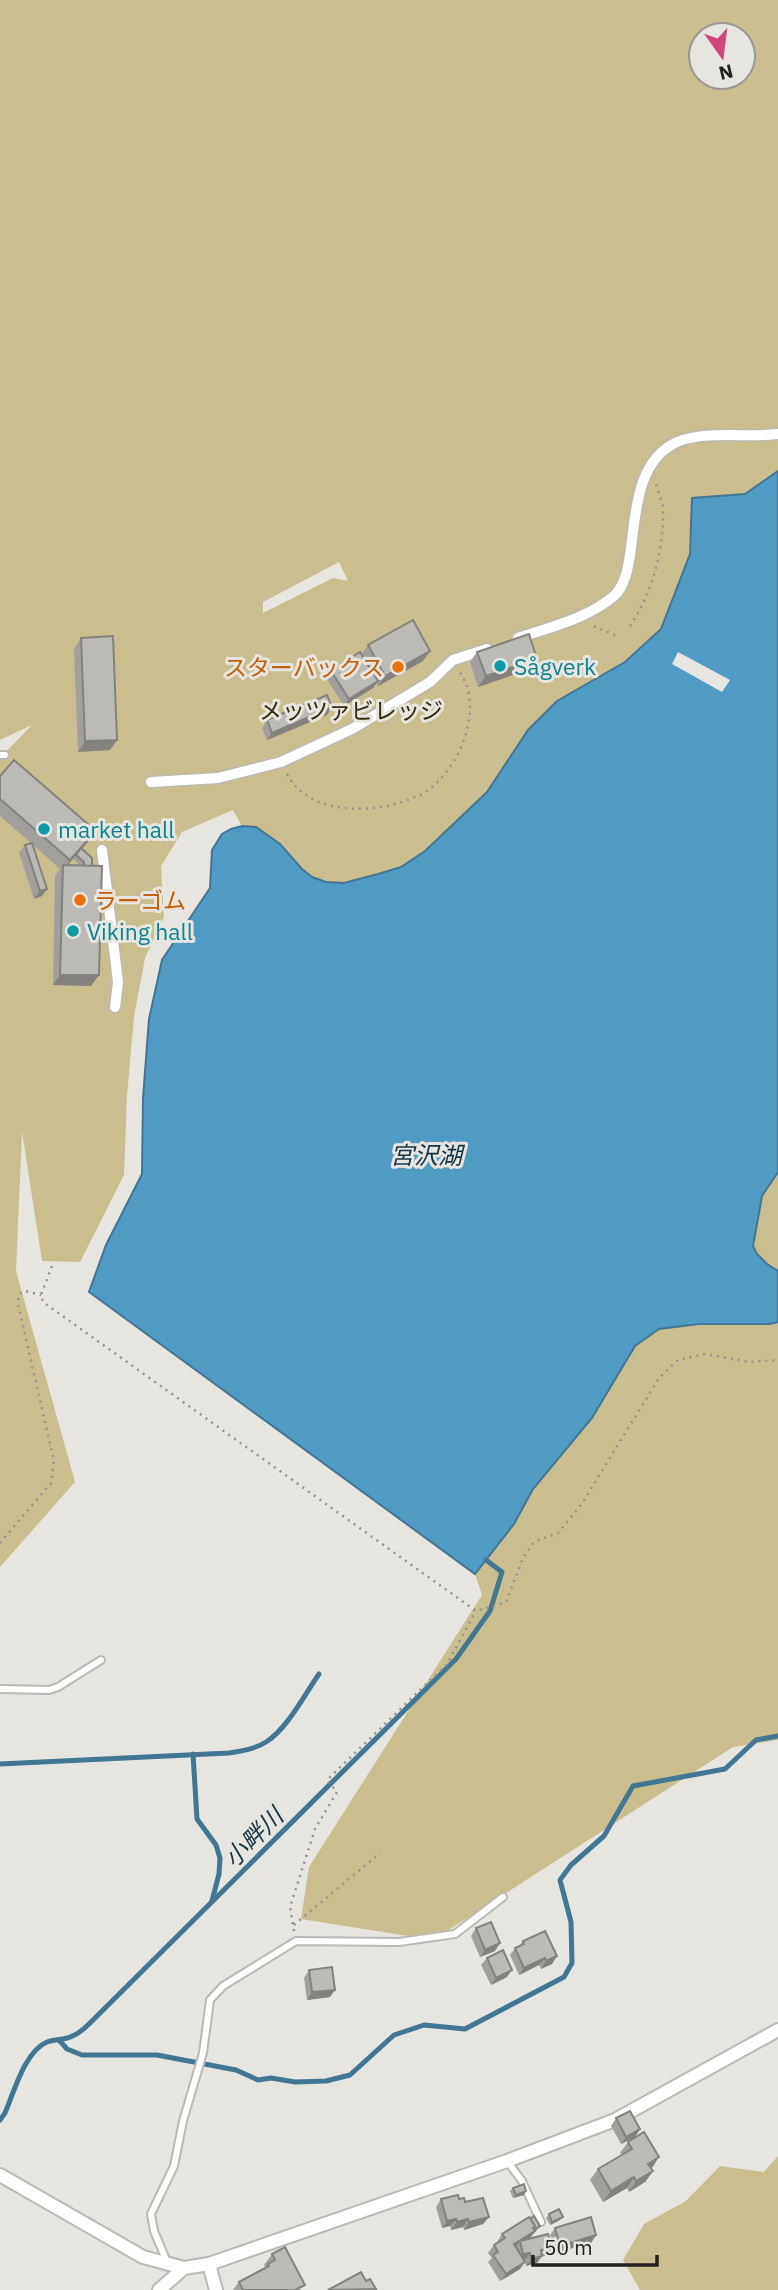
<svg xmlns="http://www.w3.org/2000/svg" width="778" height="2290" viewBox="0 0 778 2290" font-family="'IBM Plex Sans','Noto Sans JP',sans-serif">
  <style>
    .green { fill: #cabe8f; fill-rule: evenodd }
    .water { fill: #509bc3; stroke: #427692; stroke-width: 2 }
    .pier { fill: #e7e5e0 }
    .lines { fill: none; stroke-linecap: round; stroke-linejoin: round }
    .stream { stroke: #427692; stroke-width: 5 }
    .service-casing { stroke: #bab9b3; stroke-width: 10 }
    .pedestrian-casing { stroke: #bab9b3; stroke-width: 13 }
    .minor-casing { stroke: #bab9b3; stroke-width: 16 }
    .path { stroke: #94928e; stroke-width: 2.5; stroke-dasharray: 2 5; stroke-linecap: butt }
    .service { stroke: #fff; stroke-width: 6 }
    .pedestrian { stroke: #fff; stroke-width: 10 }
    .minor { stroke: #fff; stroke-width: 12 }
    .wall { fill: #a1a09c; fill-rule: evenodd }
    .shaded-wall { fill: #83827f }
    .building { fill: #bbbab5; stroke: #83827f; stroke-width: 2 }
    .culture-dot { fill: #0f9aa8; stroke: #e7e5e0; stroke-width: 2.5 }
    .food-dot { fill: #e8710a; stroke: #e7e5e0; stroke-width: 2.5 }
    .labels { text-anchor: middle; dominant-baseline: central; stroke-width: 6; stroke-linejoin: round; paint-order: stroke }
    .culture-label { font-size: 23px; fill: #0d838f; stroke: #e7e5e0; text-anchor: start }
    .food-label { font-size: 23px; fill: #c56008; stroke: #e7e5e0; text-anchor: end }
    .park-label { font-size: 23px; fill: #332c0a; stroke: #e7e5e0 }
    .water-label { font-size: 24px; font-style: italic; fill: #134; stroke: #e7e5e0 }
  </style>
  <rect width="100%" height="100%" fill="#e7e5e0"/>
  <g class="green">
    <path d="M0,0H778V471L745,494L692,498L690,554L661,629L625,662L557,701L528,730L487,792L425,851L401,867L378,874L344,883L326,882L312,877L301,869L280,844L256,828L242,826L233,810L182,832L161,866L164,917L145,958L134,1017L127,1096L124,1175L80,1262L42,1261L22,1132L16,1271L75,1482L0,1567V758L32,725L0,740ZM701,35H743V77H701ZM339,562L348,581L333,578L263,613V602Z"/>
    <path d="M778,1172V1271L767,1264L757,1254L753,1246L762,1196Z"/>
    <path d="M778,1322V1740L733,1747L433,1940L301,1919L309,1867L482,1595L475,1574L514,1524L533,1489L592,1418L635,1346L659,1329L699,1324H770Z"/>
    <path d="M778,2156V2290H640L623,2260L644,2224L686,2201L720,2166L764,2172Z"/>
  </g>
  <path class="water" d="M778,471V1172L762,1196L753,1246L757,1254L767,1264L778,1271V1322L770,1324H699L659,1329L635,1346L592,1418L533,1489L514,1524L475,1574L89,1292L106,1245L142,1174L143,1098L149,1019L162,960L210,888L212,850L222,834L231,829L242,826L256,827L280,844L302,869L312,877L326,882L344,883L378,874L401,867L425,851L487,792L528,730L557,701L625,662L661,629L690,554L692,498L745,494Z"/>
  <path class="pier" d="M678,652L730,680L722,692L672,664Z"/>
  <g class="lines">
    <g class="stream">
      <path d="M193,1754L197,1819L216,1845L220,1858L219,1874L212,1901"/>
      <path d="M0,1764L229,1753C242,1751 255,1749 266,1742C287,1729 305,1694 319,1674"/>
      <path d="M59,2040L67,2049L82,2055H157L236,2070L258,2080L271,2078L295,2082L326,2081L350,2075L394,2035L424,2025L465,2029L564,1977L572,1963L571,1922L560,1880L571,1865L604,1836L633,1786L725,1769L756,1740L778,1736"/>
      <path d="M0,2120L5,2113C14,2092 25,2051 47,2042C52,2040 57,2040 63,2039C75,2037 83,2030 91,2022L456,1659L490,1611L502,1572L486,1560"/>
    </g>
    <g class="service-casing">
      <g id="service">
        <path d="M0,755H5"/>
        <path d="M0,1689L49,1690L58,1687L101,1660"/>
        <path d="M507,2161L522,2181L541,2222"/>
        <path d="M167,2262L154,2231L151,2214L174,2166L183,2121L203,2053L210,2000L223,1986L296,1941L399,1942L455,1934L503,1897"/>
      </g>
    </g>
    <g class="pedestrian-casing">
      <g id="pedestrian">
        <path d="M518,638C551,627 589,618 615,595C625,585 628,568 630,555C636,516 635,461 677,442C706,430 747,438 778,434"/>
        <path d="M151,782L218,778L281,762L352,729L430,682L453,660L487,649"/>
        <path d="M102,850L118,982L115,1007"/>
      </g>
    </g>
    <g class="minor-casing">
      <g id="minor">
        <path d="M0,2175L143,2257L184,2268L209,2264L507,2161L615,2120L778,2030"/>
        <path d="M209,2264L216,2290"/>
        <path d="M159,2290L184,2268"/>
      </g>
    </g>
    <g class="path">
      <path d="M594,626L619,637"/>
      <path d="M630,626C652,593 664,551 663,510C663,502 658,492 656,484"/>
      <path d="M287,774C308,815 371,814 408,800C414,797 422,795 427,791C457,769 478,723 467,686C466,682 462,677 460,672"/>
      <path d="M52,1266L41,1295L43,1302L476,1611L506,1602L523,1558L534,1542L558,1533L581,1505L659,1378L678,1360L705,1354L749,1362L778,1360"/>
      <path d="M0,1543L51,1483L54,1461L18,1304L19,1294L25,1291L41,1295"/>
      <path d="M294,1925L380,1853"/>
      <path d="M294,1931L290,1907L315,1829L337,1792L327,1780L447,1664L476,1611"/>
    </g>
    <use href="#service" class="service"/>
    <use href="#pedestrian" class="pedestrian"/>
    <use href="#minor" class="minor"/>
  </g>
  <g class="wall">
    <path d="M81,638L117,740L110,750L78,752L74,649Z"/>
    <path d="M368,645L423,661L378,686L376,683L373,688L344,706L326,678L331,671L361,655Z"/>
    <path d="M477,652L537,659L530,669L478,687L470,662Z"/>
    <path d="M332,707L327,715L267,740L262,728L267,720Z"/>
    <path d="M0,776L96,831L82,849L92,858L91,986L53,985L55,876L60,869L33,845L42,896L34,899L19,853L25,845L31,843L0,816ZM73,859L81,866H67Z"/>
    <path d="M476,1928L495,1951L480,1957L471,1936Z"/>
    <path d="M523,1941L557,1956L552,1964L541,1969L539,1965L519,1975L510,1955L515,1948L519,1946Z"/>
    <path d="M487,1958L507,1977L491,1985L481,1965Z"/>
    <path d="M309,1970L330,1997L307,2000L304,1978Z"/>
    <path d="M616,2118L640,2129L635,2137L621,2144L611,2126Z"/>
    <path d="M628,2142L653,2171L645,2182L629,2192L627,2188L603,2202L590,2180L598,2169L622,2155L620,2153Z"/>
    <path d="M513,2188L526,2191L524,2195L513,2198L510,2191Z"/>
    <path d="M441,2199H459L489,2217L483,2224L464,2230L463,2227L451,2230L450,2226L442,2228L436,2207Z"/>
    <path d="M549,2214L560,2220L550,2225L546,2218Z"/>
    <path d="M540,2226L527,2239L552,2247L547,2255L542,2256L537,2263L526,2266L525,2260H524L520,2269L500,2281L488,2262L492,2258L488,2253L494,2245L498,2243L497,2242L502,2234Z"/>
    <path d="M555,2228L596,2235L591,2243L555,2253L550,2235Z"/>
    <path d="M272,2254L301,2290H233L239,2282L266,2268L264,2265Z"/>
  </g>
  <g class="shaded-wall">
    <path d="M430,651L423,661L378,686L385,676Z"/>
    <path d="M537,659L530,669L478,687L486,676Z"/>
    <path d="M378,681L373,688L344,706L349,699Z"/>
    <path d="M332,707L327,715L267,740L272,733Z"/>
    <path d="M117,740L110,750L78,752L85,741Z"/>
    <path d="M96,831L88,842L62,871L70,860Z"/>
    <path d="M47,889L42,896L34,899L40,891Z"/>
    <path d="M60,975H99L91,986L53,985Z"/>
    <path d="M500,1943L495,1951L480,1957L485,1950Z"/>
    <path d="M557,1956L552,1964L541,1969L546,1961Z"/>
    <path d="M545,1958L539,1965L519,1975L524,1968Z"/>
    <path d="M512,1970L507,1977L491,1985L496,1978Z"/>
    <path d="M335,1990L330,1997L307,2000L312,1992Z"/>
    <path d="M640,2129L635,2137L621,2144L626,2137Z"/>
    <path d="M659,2157L652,2168L648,2164Z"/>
    <path d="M653,2171L645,2182L629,2192L636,2181Z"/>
    <path d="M634,2177L627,2188L603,2202L611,2191Z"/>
    <path d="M526,2191L524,2195L513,2198L516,2195Z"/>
    <path d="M489,2217L483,2224L464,2230L469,2222Z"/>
    <path d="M563,2217L560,2220L550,2225L552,2222Z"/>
    <path d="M456,2219L450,2226L442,2228L447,2221Z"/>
    <path d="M468,2219L463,2227L451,2230L457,2222Z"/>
    <path d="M540,2226L530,2238L520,2244V2241L516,2247L508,2252L514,2244Z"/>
    <path d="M596,2235L591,2243L555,2253L560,2246Z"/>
    <path d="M552,2247L547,2255L542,2256L537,2263L526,2266L531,2259L541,2250Z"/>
    <path d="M530,2253L525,2260L518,2262L523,2254Z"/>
    <path d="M525,2262L520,2269L500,2281L506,2274Z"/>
  </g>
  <g class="building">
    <path d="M413,620L430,651L385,676L368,645Z"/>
    <path d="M529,634L537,659L486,676L477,652Z"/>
    <path d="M113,636L117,740L85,741L81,638Z"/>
    <path d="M360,652L378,681L349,699L331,671Z"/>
    <path d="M327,695L332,707L272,733L267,720Z"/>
    <path d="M14,760L96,831L70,860L0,799V776Z"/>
    <path d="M32,843L47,889L40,891L25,845Z"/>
    <path d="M81,848L92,858V866H84V862L76,855Z"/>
    <path d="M63,865L102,866L99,975H60Z"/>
    <path d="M491,1922L500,1943L485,1950L476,1928Z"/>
    <path d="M545,1931L557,1956L546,1961L545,1958L524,1968L515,1948L524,1944L523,1941Z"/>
    <path d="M503,1950L512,1970L496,1978L487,1958Z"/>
    <path d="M332,1967L335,1990L312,1992L309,1970Z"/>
    <path d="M630,2111L640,2129L626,2137L616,2118Z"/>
    <path d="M644,2132L659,2157L648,2164L653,2171L636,2181L634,2177L611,2191L598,2169L632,2149L628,2142Z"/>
    <path d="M524,2184L526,2191L516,2195L513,2188Z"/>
    <path d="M458,2195L459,2199L464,2198L465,2202L483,2198L489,2217L469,2222L468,2219L457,2222L456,2219L447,2221L441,2199Z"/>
    <path d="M559,2209L563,2217L552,2222L549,2214Z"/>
    <path d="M534,2216L540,2226L534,2230L533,2229L535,2226L530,2219Z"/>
    <path d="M529,2217L535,2226L533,2228L535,2231L514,2244L525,2262L506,2274L493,2255L498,2252L494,2245L505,2238L502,2234Z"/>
    <path d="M591,2217L596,2235L560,2246L555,2228Z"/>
    <path d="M548,2234L552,2247L541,2250L542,2256L531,2259L530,2253L523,2254L520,2241Z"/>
    <path d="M285,2247L305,2285L295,2290H243L239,2282L269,2266L268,2264L275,2260L272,2254Z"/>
    <path d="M361,2272L366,2281L370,2279L376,2289L328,2290Z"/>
  </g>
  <g class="culture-dot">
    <circle cx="500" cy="666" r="7"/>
    <circle cx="44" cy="829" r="7"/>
    <circle cx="73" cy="931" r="7"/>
  </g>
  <g class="food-dot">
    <circle cx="398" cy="667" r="7"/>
    <circle cx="80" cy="900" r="7"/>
  </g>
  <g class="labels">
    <g class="culture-label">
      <text x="514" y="666">Sågverk</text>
      <text x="58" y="829">market hall</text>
      <text x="87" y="931">Viking hall</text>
    </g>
    <g class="food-label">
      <text x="384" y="667">スターバックス</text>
      <text x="94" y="900" text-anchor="start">ラーゴム</text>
    </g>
    <g class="park-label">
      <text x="351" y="710">メッツァビレッジ</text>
    </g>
    <g class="water-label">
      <text x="426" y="1155">宮沢湖</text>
      <text transform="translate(253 1837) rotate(-45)">小畔川</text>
    </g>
  </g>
  <g transform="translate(722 56) rotate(166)"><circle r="33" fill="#e7e5e0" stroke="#989793" stroke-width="2"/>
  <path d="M0-5L12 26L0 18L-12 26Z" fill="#d0457c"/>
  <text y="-10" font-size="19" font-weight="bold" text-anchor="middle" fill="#22211f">N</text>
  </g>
  <path d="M533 2255v10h124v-10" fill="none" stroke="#22211f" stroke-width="3.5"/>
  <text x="544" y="2255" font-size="21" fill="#22211f" stroke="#e7e5e0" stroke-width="5" paint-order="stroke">50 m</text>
</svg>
